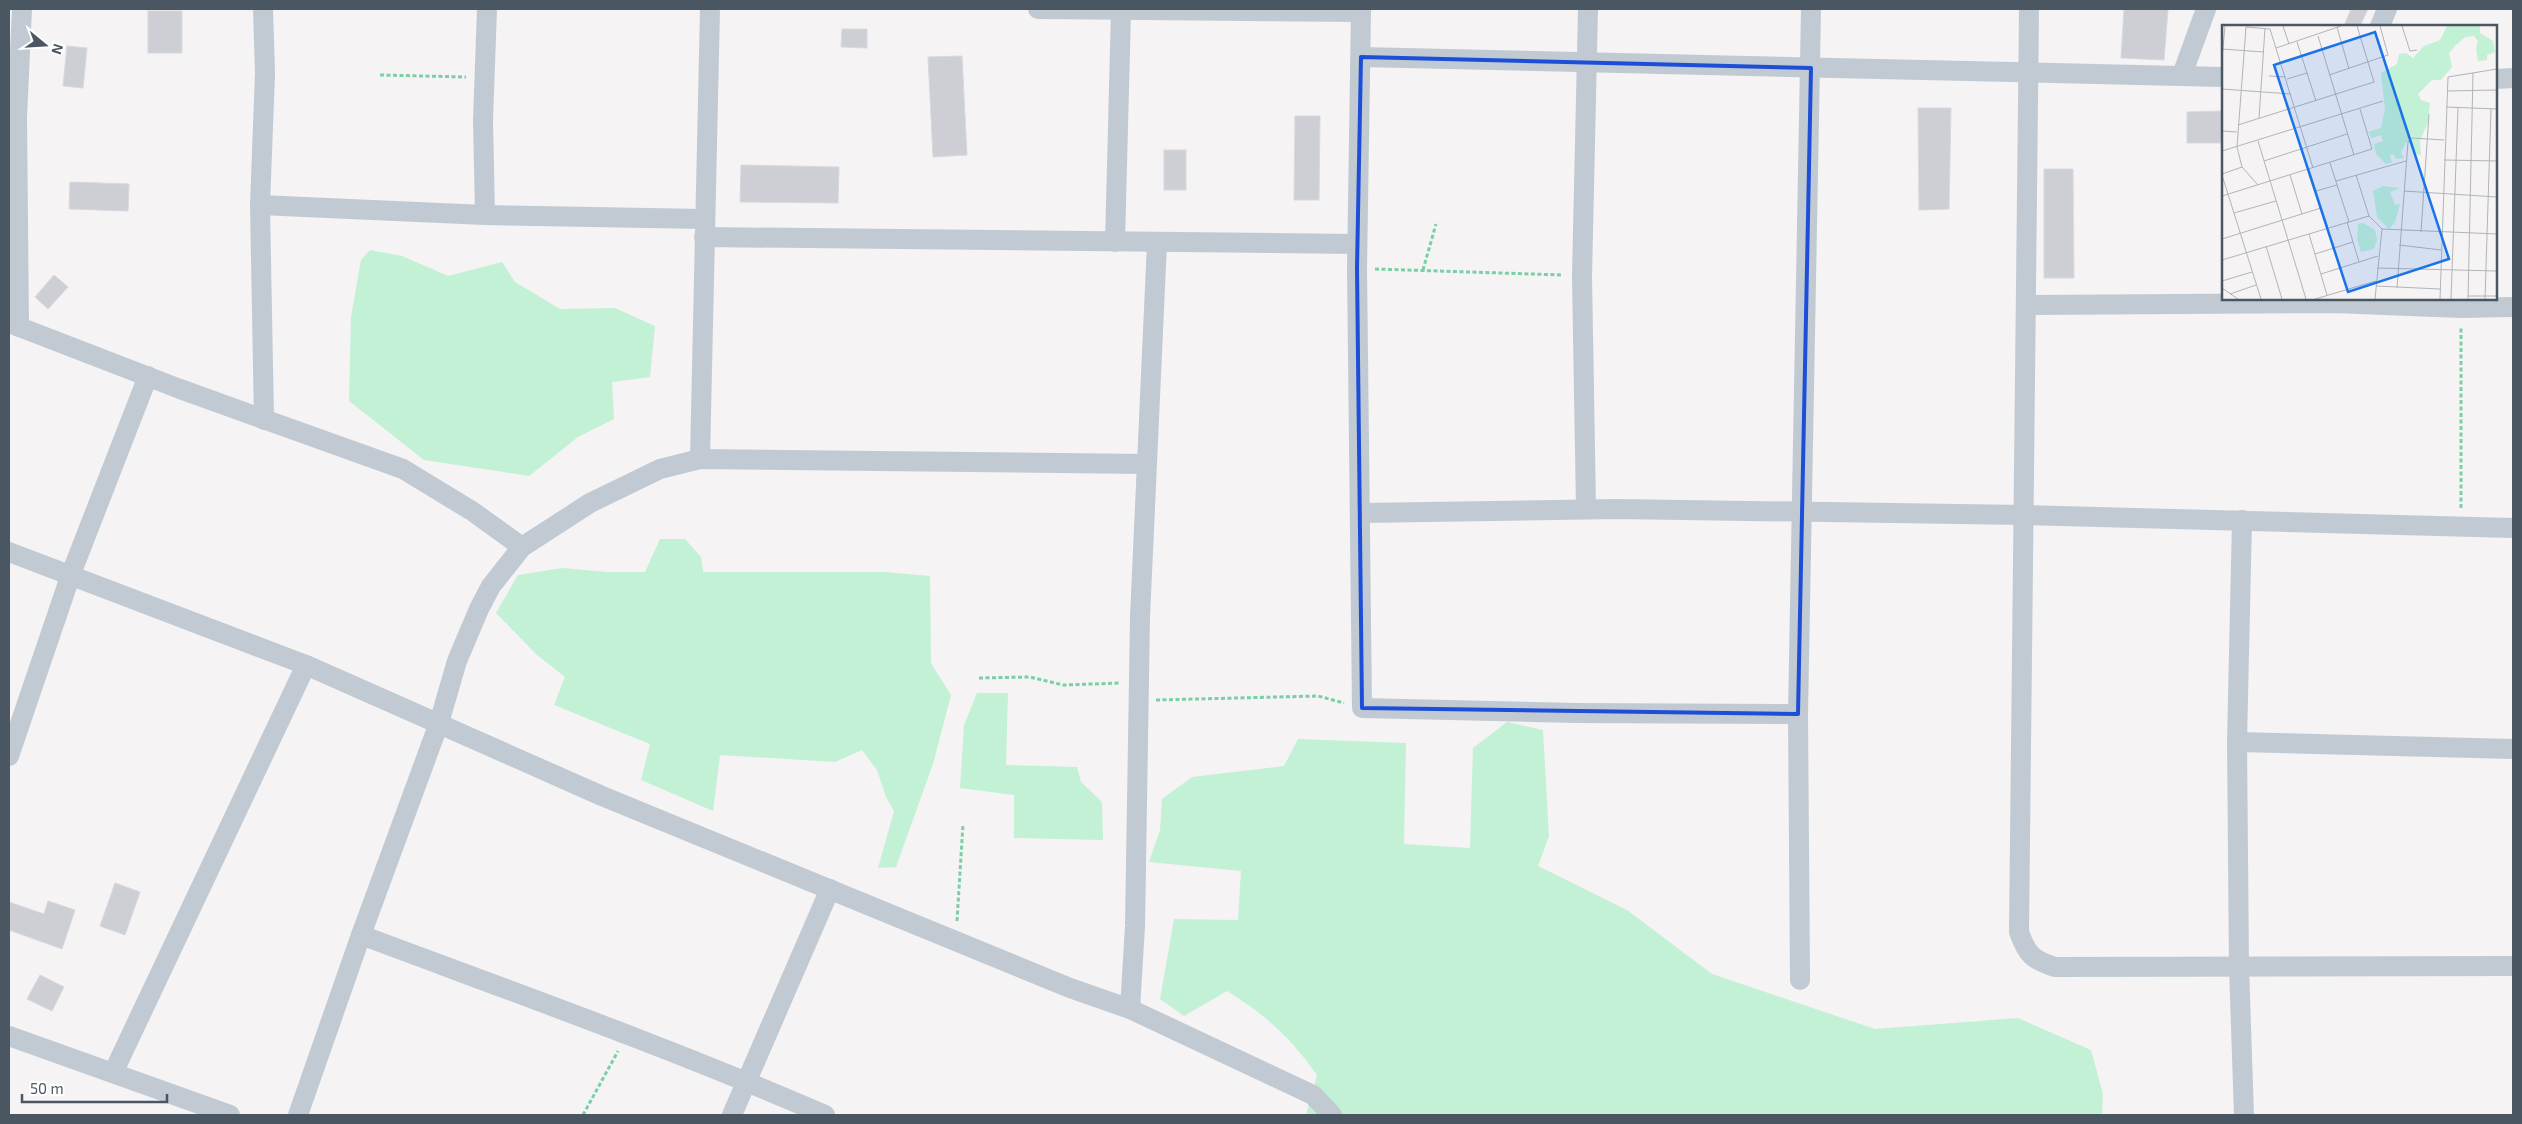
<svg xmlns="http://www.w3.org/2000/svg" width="2522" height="1124" viewBox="0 0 2522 1124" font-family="'Exo 2',sans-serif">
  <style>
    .green { fill: #c3f1d5 }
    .building { fill: #cdcfd5; stroke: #d7d9de }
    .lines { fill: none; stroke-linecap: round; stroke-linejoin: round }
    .path { stroke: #7ad0a6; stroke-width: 3; stroke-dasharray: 4 2.5; stroke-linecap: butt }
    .minor { stroke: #c1cad2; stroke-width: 20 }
    .marked { fill: none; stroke: #1d4ed8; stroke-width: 4; stroke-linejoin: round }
    .inset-road { fill: none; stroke: #b1b4b9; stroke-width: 1 }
    .view { fill: #1a73e8; fill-opacity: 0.15; stroke: #1a73e8; stroke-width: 2.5 }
    .inset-edge { fill: none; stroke: #4a5661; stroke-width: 2.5 }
  </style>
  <rect width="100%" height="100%" fill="#f5f3f3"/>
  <g class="green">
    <path d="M370,250L402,256L448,276L502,262L515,282L560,309L615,308L655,326L650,377L612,382L614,419L578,437L529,476L424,460L349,401L351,317L361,260Z"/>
    <path d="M660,539H685L701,557L703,572H884L930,576L931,663L951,695L933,764L896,867L878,868L894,811L886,797L877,770L862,750L835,762L720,755L713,811L641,780L650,744L554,705L565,677L537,655L496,613L518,575L562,568L607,572H645Z"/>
    <path d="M977,693H1008L1006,765L1077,767L1081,782L1102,802L1103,840L1014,838V795L960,788L964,725Z"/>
    <path d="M1507,722L1543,730L1549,836L1538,866L1627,910L1712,974L1875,1029L2018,1018L2091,1050L2103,1094L2102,1115H1306L1317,1075C1290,1037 1267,1016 1227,991L1184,1016L1160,999L1174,919L1238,920L1241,871L1149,862L1160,830L1162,799L1192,777L1284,766L1298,739L1406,743L1404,844L1470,848L1473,748Z"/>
  </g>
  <g class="building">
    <path d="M2124,9H2168L2164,60L2121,58Z"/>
    <path d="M2351,9H2368L2360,26H2344Z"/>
    <rect x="148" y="11" width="34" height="42"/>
    <path d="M842,29H867V48L841,47Z"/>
    <path d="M67,46L87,48L83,88L63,86Z"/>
    <path d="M962,56L967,155L933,157L928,57Z"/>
    <path d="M1918,108H1951L1949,209L1919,210Z"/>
    <path d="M2223,111V143H2187V112Z"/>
    <path d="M1295,116H1320L1319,200H1294Z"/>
    <rect x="1164" y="150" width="22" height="40"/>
    <path d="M741,165L839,167L838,203L740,202Z"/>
    <path d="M2044,169H2073L2074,278H2044Z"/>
    <path d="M70,182L129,184L128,211L69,209Z"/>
    <path d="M54,275L68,287L48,309L35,297Z"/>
    <path d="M115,883L140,892L125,935L100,926Z"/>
    <path d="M48,901L75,910L62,949L9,930V902L44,914Z"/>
    <path d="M40,975L64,987L52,1011L27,999Z"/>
  </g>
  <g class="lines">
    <g class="path">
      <path d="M380,75L466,77"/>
      <path d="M1375,269L1563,275"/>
      <path d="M1423,270L1436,224"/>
      <path d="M2461,508V326"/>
      <path d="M979,678L1030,677L1063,685L1120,683"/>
      <path d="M1156,700L1318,696L1344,703"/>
      <path d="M957,921L963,824"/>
      <path d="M583,1115L618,1051"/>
    </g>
    <g class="minor">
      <path d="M263,9L265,73L260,205L264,420"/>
      <path d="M1038,9L1361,12"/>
      <path d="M1361,9L1357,268L1362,708L1576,713L1798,714"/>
      <path d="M2029,9L2019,932C2027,955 2033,960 2055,967L2513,966"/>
      <path d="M2380,26L2387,9"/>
      <path d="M1361,57L2223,77"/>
      <path d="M2182,75L2206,9"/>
      <path d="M2496,79L2513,78"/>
      <path d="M260,205L485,215L704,219"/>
      <path d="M485,215L483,120L487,9"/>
      <path d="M704,237L1357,244"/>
      <path d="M1115,242L1121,11"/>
      <path d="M2027,305L2334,303L2461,308L2513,307"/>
      <path d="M9,323L180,389L403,469L472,511L522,547"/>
      <path d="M19,327L17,117L22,9"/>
      <path d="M700,459L710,9"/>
      <path d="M1586,509L1582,276L1588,9"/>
      <path d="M1361,513L1617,509L2024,515L2513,528"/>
      <path d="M2242,520L2237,742L2239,967L2244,1115"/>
      <path d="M9,552L306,665L602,796L1070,988L1130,1009L1313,1095L1332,1115"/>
      <path d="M2237,742L2513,749"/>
      <path d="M9,756L71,574L148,376"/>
      <path d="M361,935C516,993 673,1049 825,1115"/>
      <path d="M1800,980L1798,714L1811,9"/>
      <path d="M1130,1009L1135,926L1140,617L1157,243"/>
      <path d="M9,1036L230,1115"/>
      <path d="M113,1073L306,665"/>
      <path d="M298,1115L361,935L439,723L457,661L479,609L491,586L522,547L590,503L660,469L700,459L1145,464"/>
      <path d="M732,1115L830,889"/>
    </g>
  </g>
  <path class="marked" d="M1361,57L1811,68L1798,714L1362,708L1357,268Z"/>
  <g transform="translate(2222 25)">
    <rect width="275" height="275" fill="#f5f3f3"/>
    <path d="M225,1H258V8L271,16L273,27L265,30V35L256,36L254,23L256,16L252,11L243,12L233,21L227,28L230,42L224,49L219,55H210L196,69L199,75L208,78L206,97L198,116L199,130L192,129L191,120L184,117L179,127L182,133L174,134L172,129L168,130L170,138L164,139L154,129L152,119L161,116L159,110L150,113L146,107L159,103L163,84L159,48L175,39L177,29L184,28L191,33L202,21L218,15ZM161,161L178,163L168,167L173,180L178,179L173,197L167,204L155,192L151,166ZM141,198L153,205L155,215L152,224L139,227L135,214L136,199Z" fill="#c3f1d5"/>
    <path class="inset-road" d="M61,1L67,19M180,1L188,26L195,25M115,2L127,44M96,11L132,130M75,17L94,76M54,23L119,1M0,24L42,27M0,34L3,1M107,50L166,30L158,1M47,51L64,52M65,54L85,48M0,64L69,69M225,66L275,65M224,82L275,84M37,93L43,3M16,100L152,57L135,1M0,106L15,107M36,116L84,274M0,126L161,76M222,135L275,136M42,136L125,109M108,138L127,197M87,144L106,203M0,149L20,142M0,150L39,274M68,150L80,189M134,150L147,191L160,204L275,209M114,156L184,136M36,160L20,142L15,122L24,2L48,4L91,143M94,166L115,160M182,166L275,172M0,171L150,124L138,84M12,188L54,176M125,197L137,237M199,207L207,89M87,209L105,270M0,214L99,183M177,220L219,225M44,221L60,274M93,229L131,217M0,235L147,191M155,243L275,246M99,249L156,231M0,256L30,247M154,261L218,264M0,263L16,274M175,263L186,117L190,113L222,115M8,269L34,260M246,271H275M93,274L154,256M153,274L160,204M218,274L226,52L275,44M229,274L236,83M246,274L251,48M263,274L269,84"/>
    <path class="view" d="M153,7L227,234L126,267L52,40Z"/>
    <rect width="275" height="275" class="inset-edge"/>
  </g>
  <rect width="2522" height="1124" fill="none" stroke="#4a5661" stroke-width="20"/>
  <g transform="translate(45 45) rotate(108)" stroke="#ffffff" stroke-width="4" paint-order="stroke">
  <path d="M0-4L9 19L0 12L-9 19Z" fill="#4a5661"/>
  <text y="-8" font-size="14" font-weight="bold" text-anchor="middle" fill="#4a5661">N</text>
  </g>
  <path d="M22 1094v8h145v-8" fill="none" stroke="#4a5661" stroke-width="2.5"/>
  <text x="30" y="1094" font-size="15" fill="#4a5661" stroke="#ffffff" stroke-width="4" paint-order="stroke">50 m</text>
</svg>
